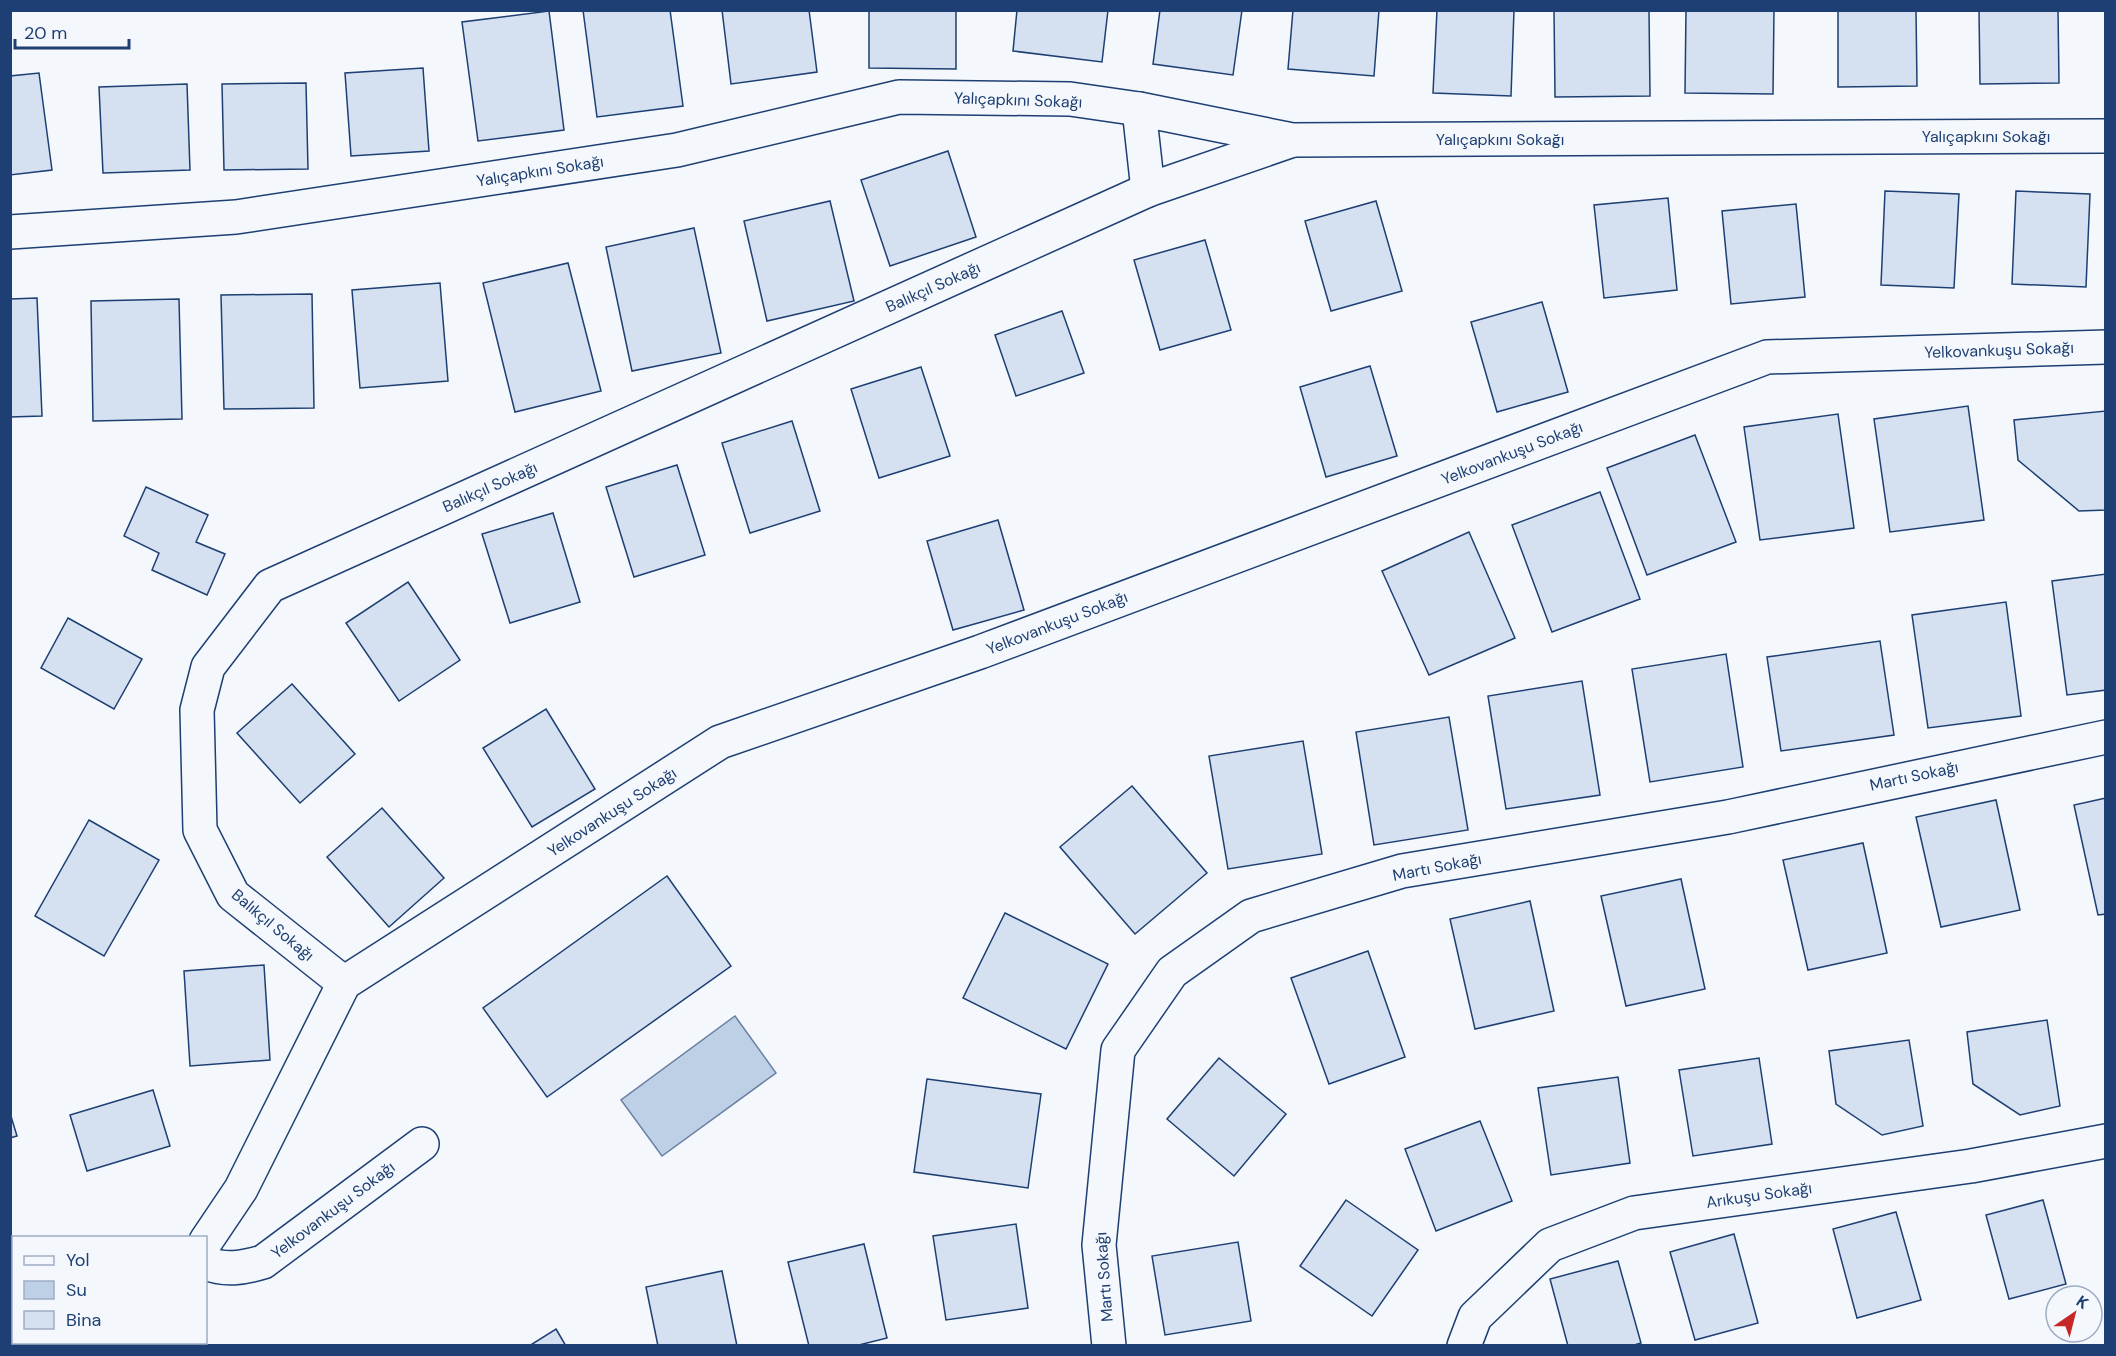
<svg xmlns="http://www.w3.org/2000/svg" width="2116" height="1356" viewBox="0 0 2116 1356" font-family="'DM Sans',sans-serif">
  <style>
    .water { fill: #bed0e5; stroke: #687fa3; stroke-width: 1.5 }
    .building { fill: #d5e0f0; stroke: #1d3f73; stroke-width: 1.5 }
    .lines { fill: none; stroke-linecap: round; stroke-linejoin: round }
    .minor-casing { stroke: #1d3f73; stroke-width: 36 }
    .minor { stroke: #f4f7fb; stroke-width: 33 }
    .labels { text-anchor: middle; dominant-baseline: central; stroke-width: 4.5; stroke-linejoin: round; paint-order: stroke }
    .street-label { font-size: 16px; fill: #1d3f73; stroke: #f4f7fb }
  </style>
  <rect width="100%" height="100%" fill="#f4f7fb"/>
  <path class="water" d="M735,1016L776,1073L662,1156L621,1100Z"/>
  <g class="building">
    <path d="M583,10H670L683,106L597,117Z"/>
    <path d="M722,10H809L817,72L731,84Z"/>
    <path d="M869,10H956V69L869,68Z"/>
    <path d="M1017,10H1108L1102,62L1013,51Z"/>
    <path d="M1160,10H1242L1233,75L1153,64Z"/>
    <path d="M1293,10H1379L1374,76L1288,69Z"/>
    <path d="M1437,10H1514L1511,96L1433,93Z"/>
    <path d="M1554,10H1649L1650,96L1555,97Z"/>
    <path d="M1686,10H1774L1773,94L1685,93Z"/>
    <path d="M1838,10H1916L1917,86L1838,87Z"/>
    <path d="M1979,10H2058L2059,83L1980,84Z"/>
    <path d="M549,11L564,130L478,141L462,22Z"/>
    <path d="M423,68L429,151L351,156L345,73Z"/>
    <path d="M39,73L52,170L10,175V76Z"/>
    <path d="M306,83L308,169L224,170L222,84Z"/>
    <path d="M187,84L190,170L103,173L99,87Z"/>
    <path d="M948,151L976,237L890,266L861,180Z"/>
    <path d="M1885,191L1959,194L1954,288L1881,285Z"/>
    <path d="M2016,191L2090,194L2086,287L2012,284Z"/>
    <path d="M1668,198L1677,290L1604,298L1594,205Z"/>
    <path d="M830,201L854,301L767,321L744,221Z"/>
    <path d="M1376,201L1402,291L1331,311L1305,221Z"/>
    <path d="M1796,204L1805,297L1731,304L1722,211Z"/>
    <path d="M694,228L721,353L632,371L606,247Z"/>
    <path d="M1205,240L1231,330L1160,350L1134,260Z"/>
    <path d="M568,263L601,391L515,412L483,283Z"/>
    <path d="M440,283L448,381L360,388L352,290Z"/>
    <path d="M312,294L314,408L224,409L221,295Z"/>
    <path d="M37,298L42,416L10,417V299Z"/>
    <path d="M179,299L182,419L93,421L91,301Z"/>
    <path d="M1542,302L1568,392L1497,412L1471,322Z"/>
    <path d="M1062,311L1084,373L1016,396L995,335Z"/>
    <path d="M1370,366L1397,456L1326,477L1300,387Z"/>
    <path d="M921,367L950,456L879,478L851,389Z"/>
    <path d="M1968,406L1984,520L1890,532L1874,419Z"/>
    <path d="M2106,411V510L2079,511L2018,460L2014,420Z"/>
    <path d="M1838,414L1854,528L1760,540L1744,427Z"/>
    <path d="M792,421L820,511L750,533L722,443Z"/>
    <path d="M1695,435L1736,542L1647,575L1607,468Z"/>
    <path d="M677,465L705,555L634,577L606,487Z"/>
    <path d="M146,487L208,515L196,542L225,554L207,595L152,570L159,553L124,536Z"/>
    <path d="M1600,492L1640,599L1552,632L1512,525Z"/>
    <path d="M553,513L580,602L510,623L482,534Z"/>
    <path d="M998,520L1024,610L953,630L927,541Z"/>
    <path d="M1469,532L1515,638L1429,675L1382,571Z"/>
    <path d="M2106,574V690L2067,695L2052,581Z"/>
    <path d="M408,582L460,660L399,701L346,623Z"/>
    <path d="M2006,602L2021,716L1928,728L1912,615Z"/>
    <path d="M68,618L142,659L114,709L41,668Z"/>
    <path d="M1880,641L1894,735L1781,751L1767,657Z"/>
    <path d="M1726,654L1743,767L1650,782L1632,669Z"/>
    <path d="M1582,681L1600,795L1506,809L1488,696Z"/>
    <path d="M292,684L355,754L300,803L237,733Z"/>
    <path d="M546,709L595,789L532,827L483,748Z"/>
    <path d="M1449,717L1468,830L1374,845L1356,732Z"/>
    <path d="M1303,741L1322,854L1228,869L1209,756Z"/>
    <path d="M1132,786L1207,873L1135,934L1060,847Z"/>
    <path d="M2106,798V914L2098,915L2074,805Z"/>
    <path d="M1996,800L2020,910L1941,927L1916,817Z"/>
    <path d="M382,808L444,878L389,927L327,857Z"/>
    <path d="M89,820L159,860L104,956L35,916Z"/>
    <path d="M1863,843L1887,953L1808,970L1783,860Z"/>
    <path d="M667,876L731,966L547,1097L483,1008Z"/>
    <path d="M1681,879L1705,989L1626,1006L1601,896Z"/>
    <path d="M1530,901L1554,1011L1475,1029L1450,919Z"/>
    <path d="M1005,913L1108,964L1066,1049L963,998Z"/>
    <path d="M1368,951L1405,1057L1329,1084L1291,978Z"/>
    <path d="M264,965L270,1060L190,1066L184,971Z"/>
    <path d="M2047,1020L2060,1106L2020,1115L1973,1084L1967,1032Z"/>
    <path d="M1909,1040L1923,1126L1882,1135L1836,1104L1829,1051Z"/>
    <path d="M1219,1058L1286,1114L1234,1176L1167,1119Z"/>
    <path d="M1759,1058L1772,1144L1693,1156L1679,1070Z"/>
    <path d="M1618,1077L1630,1163L1551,1175L1538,1088Z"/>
    <path d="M927,1079L1041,1094L1028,1188L914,1172Z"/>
    <path d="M153,1090L170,1146L87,1171L70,1115Z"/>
    <path d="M10,1113L17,1136L10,1138Z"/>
    <path d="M1480,1121L1512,1201L1436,1231L1405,1149Z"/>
    <path d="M1346,1200L1418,1250L1372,1316L1300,1266Z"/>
    <path d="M2043,1200L2066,1284L2009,1299L1986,1215Z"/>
    <path d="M1896,1212L1921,1300L1857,1318L1833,1229Z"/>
    <path d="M1016,1224L1028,1308L946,1320L933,1236Z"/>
    <path d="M1734,1234L1758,1323L1695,1340L1670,1252Z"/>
    <path d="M1238,1242L1251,1321L1165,1335L1152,1256Z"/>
    <path d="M864,1244L887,1338L855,1346H809L788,1262Z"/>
    <path d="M1618,1261L1641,1343L1631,1346H1568L1550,1279Z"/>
    <path d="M722,1271L737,1346H658L646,1287Z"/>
    <path d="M14,1274V1342H92V1346H11Z"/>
    <path d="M556,1329L566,1346H529Z"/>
  </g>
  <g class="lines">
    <g class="minor-casing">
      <g id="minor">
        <path d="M1139,109L1148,190"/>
        <path d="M10,232L236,217L677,150L899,97L1070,99L1139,109L1292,140L2106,136"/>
        <path d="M344,983L233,895L200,830L197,710L208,667L270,586L1148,190L1290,141"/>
        <path d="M206,1241L241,1189L344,983L720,742L980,652L1767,357L2106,347"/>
        <path d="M206,1263C225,1271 243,1268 263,1262L422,1144"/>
        <path d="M129,1346L131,1342"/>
        <path d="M1109,1346L1099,1245L1118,1050L1172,972L1251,916L1402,871L1728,817L2106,737"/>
        <path d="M1464,1346L1475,1317L1550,1245L1634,1213L1971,1166L2106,1141"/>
      </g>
    </g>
    <use href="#minor" class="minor"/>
  </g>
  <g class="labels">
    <g class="street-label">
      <text transform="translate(1018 100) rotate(2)">Yalıçapkını Sokağı</text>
      <text x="1986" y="136">Yalıçapkını Sokağı</text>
      <text x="1500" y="139">Yalıçapkını Sokağı</text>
      <text transform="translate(540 171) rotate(-9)">Yalıçapkını Sokağı</text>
      <text transform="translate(933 287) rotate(-24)">Balıkçıl Sokağı</text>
      <text transform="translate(1999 350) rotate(-2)">Yelkovankuşu Sokağı</text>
      <text transform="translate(1512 453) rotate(-21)">Yelkovankuşu Sokağı</text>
      <text transform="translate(490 487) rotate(-24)">Balıkçıl Sokağı</text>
      <text transform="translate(1057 623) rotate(-21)">Yelkovankuşu Sokağı</text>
      <text transform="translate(1914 776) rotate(-12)">Martı Sokağı</text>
      <text transform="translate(612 812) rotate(-33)">Yelkovankuşu Sokağı</text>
      <text transform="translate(1437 867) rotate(-11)">Martı Sokağı</text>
      <text transform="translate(273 925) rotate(40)">Balıkçıl Sokağı</text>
      <text transform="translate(1759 1195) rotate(-8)">Arıkuşu Sokağı</text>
      <text transform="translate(333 1210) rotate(-37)">Yelkovankuşu Sokağı</text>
      <text transform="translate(1104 1277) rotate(-94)">Martı Sokağı</text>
    </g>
  </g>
  <rect width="2116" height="1356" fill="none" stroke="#1d3f73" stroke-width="24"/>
  <rect x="12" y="1236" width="195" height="108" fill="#f4f7fb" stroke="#9eadc5" stroke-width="1.5"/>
  <rect x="24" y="1256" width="30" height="9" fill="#f4f7fb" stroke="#9eadc5" stroke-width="1.5"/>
  <text x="66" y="1266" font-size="18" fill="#1d3f73">Yol</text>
  <rect x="24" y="1281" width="30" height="18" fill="#bed0e5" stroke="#9eadc5" stroke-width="1.5"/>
  <text x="66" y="1296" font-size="18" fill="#1d3f73">Su</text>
  <rect x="24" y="1311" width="30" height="18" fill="#d5e0f0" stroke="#9eadc5" stroke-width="1.5"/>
  <text x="66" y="1326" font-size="18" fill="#1d3f73">Bina</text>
  <g transform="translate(2074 1314) rotate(35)"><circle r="28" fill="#f4f7fb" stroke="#9eadc5" stroke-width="1.5"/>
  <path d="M0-4.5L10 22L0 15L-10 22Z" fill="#c62828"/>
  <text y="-9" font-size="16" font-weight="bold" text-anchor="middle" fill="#1d3f73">K</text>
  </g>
  <path d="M15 39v9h114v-9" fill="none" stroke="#1d3f73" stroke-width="3"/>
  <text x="24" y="39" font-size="18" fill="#1d3f73" stroke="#f4f7fb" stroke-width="4.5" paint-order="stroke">20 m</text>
</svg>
